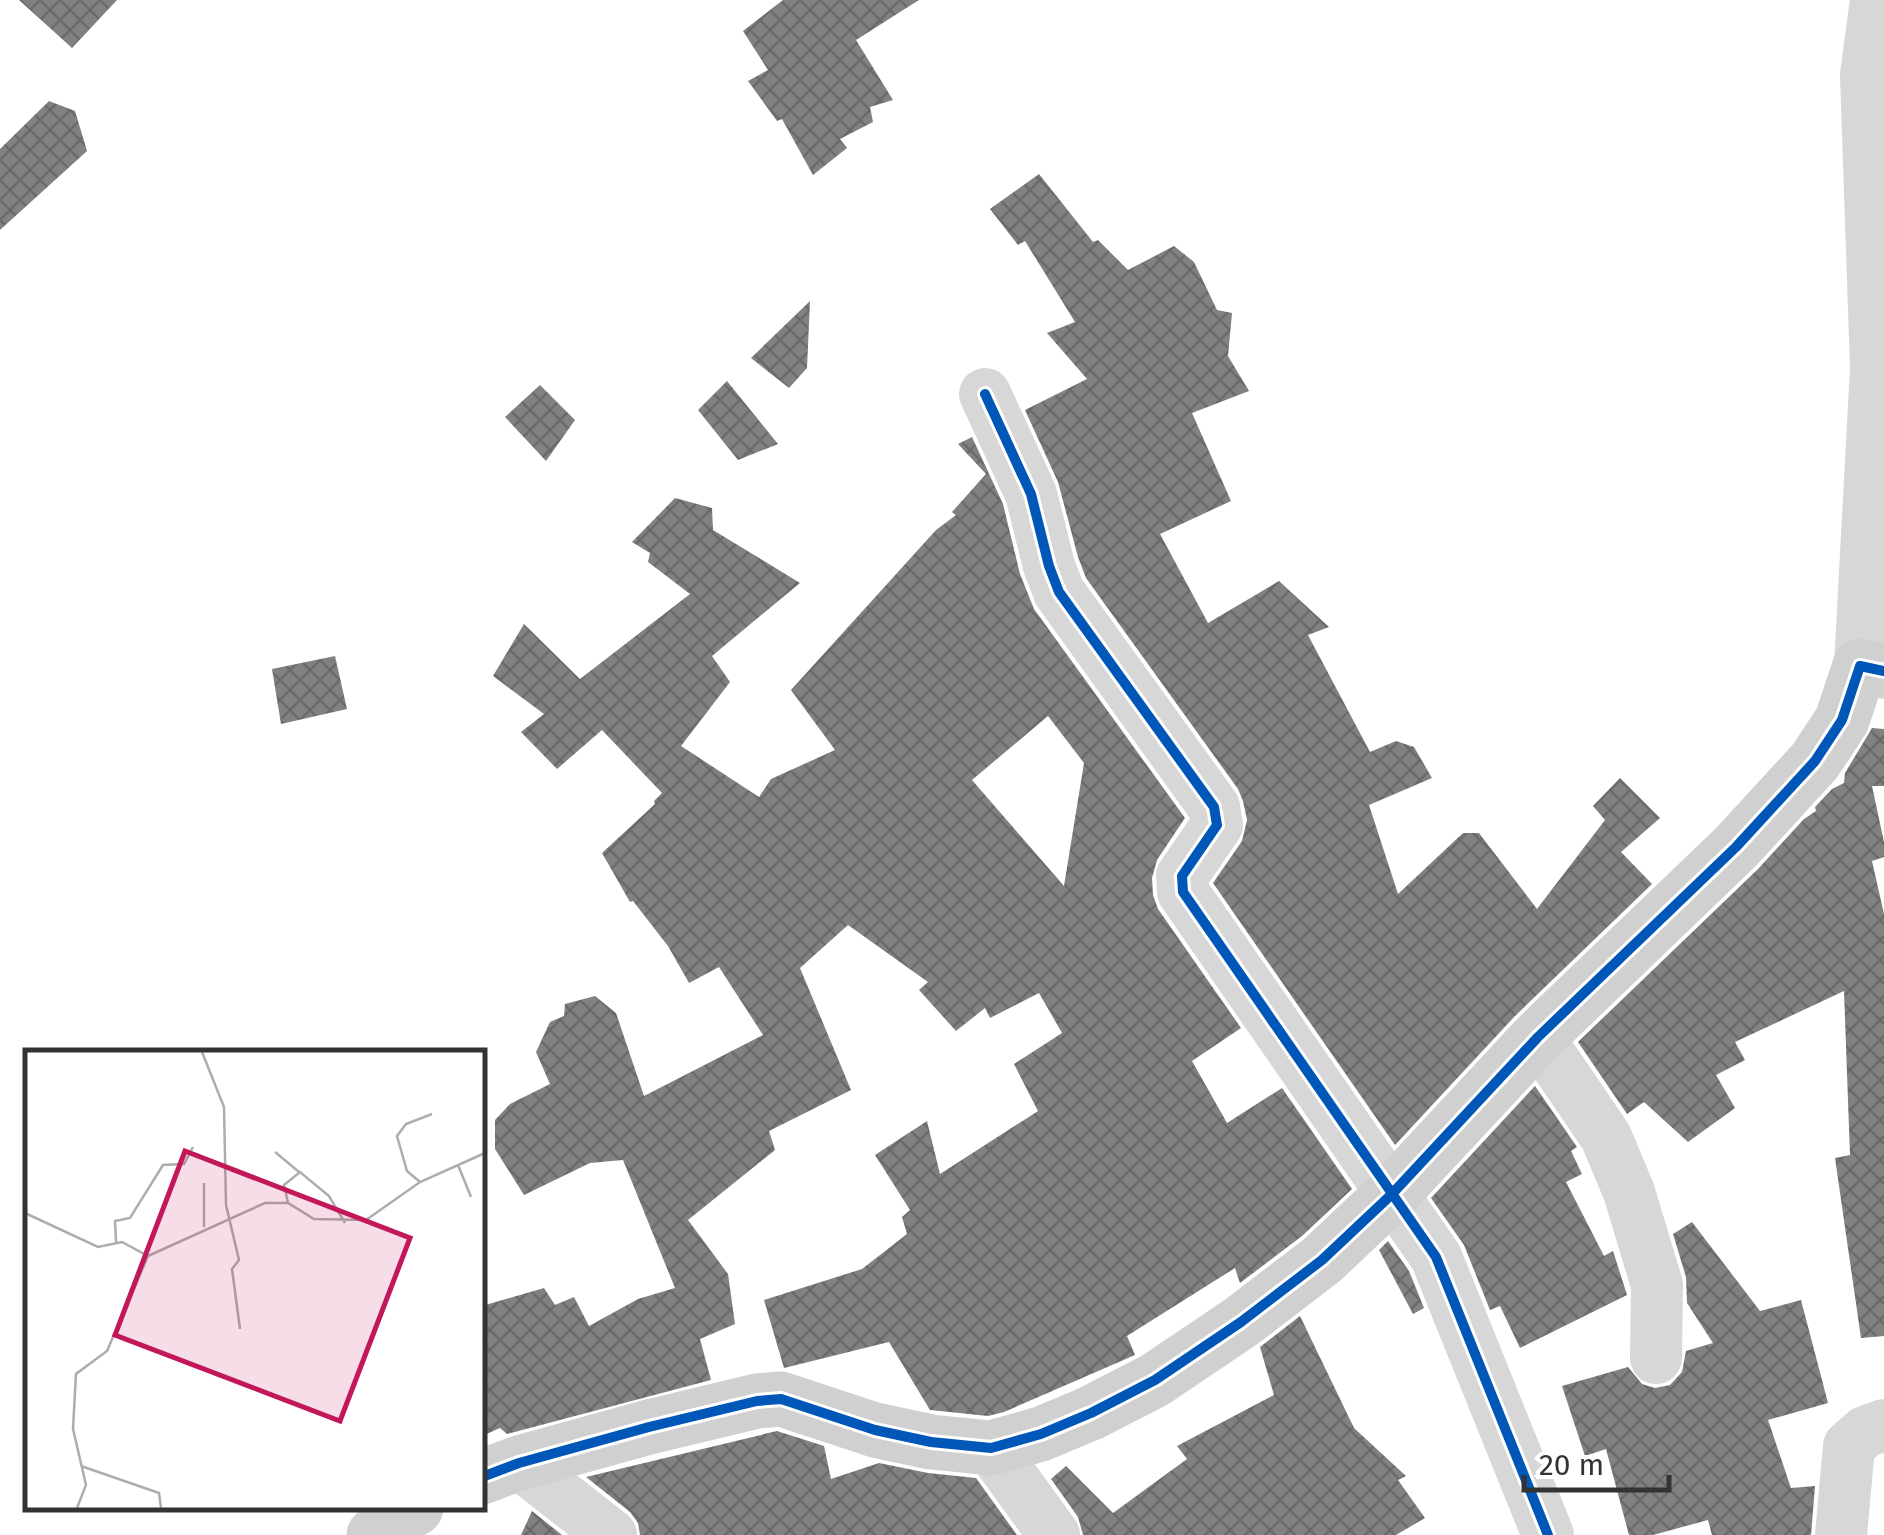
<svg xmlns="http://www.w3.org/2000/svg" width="1884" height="1535" viewBox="0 0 1884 1535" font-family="'Fira Sans',sans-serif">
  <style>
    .building { fill: url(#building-cross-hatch); fill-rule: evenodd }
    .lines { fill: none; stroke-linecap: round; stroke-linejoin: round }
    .street { stroke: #d7d7d7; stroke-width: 52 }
    .secondary { stroke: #d0d0d0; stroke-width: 55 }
    .cycleway-casing { stroke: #fff; stroke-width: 16 }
    .cycleway { stroke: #0057b8; stroke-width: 10 }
    .inset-road { fill: none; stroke: #adadad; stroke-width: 2.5 }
    .view { fill: #c2185b; fill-opacity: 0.15; stroke: #c2185b; stroke-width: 5 }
    .inset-edge { fill: none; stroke: #333; stroke-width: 5 }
  </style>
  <defs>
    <pattern id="building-cross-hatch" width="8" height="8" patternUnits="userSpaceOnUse" patternTransform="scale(2.5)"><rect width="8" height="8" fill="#818181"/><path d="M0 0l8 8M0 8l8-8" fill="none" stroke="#6a6a6a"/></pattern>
  </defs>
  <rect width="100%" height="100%" fill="#fff"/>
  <g class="building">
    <path d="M19,0H117L72,48Z"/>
    <path d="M783,0H919L856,40L893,100L870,107L873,122L840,139L847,148L813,175L782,119L777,121L748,81L768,70L743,31Z"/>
    <path d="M49,101L75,111L87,151L0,230V149Z"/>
    <path d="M1039,174L1093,242L1098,240L1128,270L1174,246L1194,262L1217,310L1232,313L1228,356L1249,391L1192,413L1231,501L1160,534L1208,623L1279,581L1329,627L1308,635L1370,752L1396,741L1414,747L1432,778L1369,805L1398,894L1463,833H1479L1537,909L1605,820L1593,806L1620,778L1660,818L1621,852L1652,884L1515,1016L1395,1145L1213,883L1242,841L1247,820L1243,801L1238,789L1086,578L1078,557L1058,482L1025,410L1087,379L1047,333L1075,322L1025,241L1018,245L990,209Z"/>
    <path d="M810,301L807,368L789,388L751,358Z"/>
    <path d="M727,381L778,444L738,460L698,410Z"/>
    <path d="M540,385L575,420L546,461L505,417Z"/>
    <path d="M972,437L1003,504L1020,574L1034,609L1185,818L1157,860L1152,878L1153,895L1158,909L1241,1028L1192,1061L1227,1123L1282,1088L1352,1189L1302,1236L1240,1283L1235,1268L1127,1336L1135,1355L1004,1412L988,1416L930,1410L889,1342L784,1368L764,1300L862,1269L907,1234L902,1217L910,1210L875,1155L927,1121L940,1174L1038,1111L1014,1064L1062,1033L1039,993L990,1018L985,1008L956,1031L919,990L928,982L848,925L800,968L851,1090L769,1131L775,1150L688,1220L728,1274L735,1324L700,1339L711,1380L507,1434L500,1428L482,1436V1306L544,1288L555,1305L574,1297L589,1326L638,1299L675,1288L623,1160L590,1163L524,1195L495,1149V1120L510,1104L550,1084L536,1052L550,1022L564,1016L565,1004L595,996L616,1013L644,1096L763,1035L719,967L689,983L668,946L633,901L630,902L602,853L655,804L654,801L662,793L602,730L557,769L521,732L544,714L493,676L524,624L580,679L690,594L648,562L650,553L632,542L675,498L712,508L713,530L800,583L712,656L730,682L681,746L759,797L771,779L835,750L791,690L936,530L956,515L952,512L986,474L958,444ZM1048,716L1084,763L1064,886L972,780Z"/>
    <path d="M335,656L347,709L281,724L272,669Z"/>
    <path d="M1872,728L1884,729V786H1872L1884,842V857L1872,861L1884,914V1336L1861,1338L1835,1158L1850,1155L1844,991L1735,1042L1745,1060L1716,1075L1735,1108L1688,1142L1644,1102L1627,1114L1578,1042L1758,869L1804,819L1816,811L1815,807L1832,789L1844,783L1845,773Z"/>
    <path d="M1535,1086L1577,1147L1571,1151L1582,1174L1566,1182L1604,1256L1613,1251L1627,1295L1520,1348L1500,1306L1490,1310L1464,1245L1431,1198Z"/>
    <path d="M1692,1222L1760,1311L1801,1300L1828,1403L1768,1420L1791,1488L1815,1486L1811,1535H1712L1708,1520L1653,1535H1629L1606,1449L1585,1456L1562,1386L1628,1367L1642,1384L1655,1388L1670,1385L1682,1372L1686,1351L1713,1343L1687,1303L1686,1277L1673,1234Z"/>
    <path d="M1388,1241L1409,1271L1424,1308L1413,1314L1379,1250Z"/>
    <path d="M1300,1316L1354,1428L1406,1476L1398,1480L1425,1518L1396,1535H1083L1078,1517L1051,1479L1066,1466L1113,1513L1187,1459L1177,1446L1274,1395L1260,1347Z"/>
    <path d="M777,1431L824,1446L831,1479L879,1463L928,1473L976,1478L1017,1535H640L638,1523L630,1512L586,1477Z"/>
    <path d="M532,1511L562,1535H521Z"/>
  </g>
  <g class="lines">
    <g class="street">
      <path d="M985,394L1031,494L1049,566L1059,592L1214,807L1217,825L1182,876L1183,892L1436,1257L1548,1535"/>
      <path d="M1860,666L1876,368L1866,75L1876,0"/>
      <path d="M1538,1037L1606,1137L1629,1192L1657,1285L1656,1358"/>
      <path d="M991,1448L1054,1535"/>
      <path d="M519,1463L611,1535"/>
      <path d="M1841,1535L1849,1446L1865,1432L1884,1425"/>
    </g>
    <g class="secondary">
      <path d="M482,1477L519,1463L649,1427L757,1401L781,1399L875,1430L931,1442L991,1448L1041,1434L1091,1413L1155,1380L1241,1322L1322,1260L1391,1195L1538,1037L1736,847L1815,761L1842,720L1860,666L1884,671"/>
      <path d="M374,1535L416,1508"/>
    </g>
    <g class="cycleway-casing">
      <g id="cycleway">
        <path d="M985,394L1031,494L1049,566L1059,592L1214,807L1217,825L1182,876L1183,892L1436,1257L1548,1535"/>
        <path d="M482,1477L519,1463L649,1427L757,1401L781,1399L875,1430L931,1442L991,1448L1041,1434L1091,1413L1155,1380L1241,1322L1322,1260L1391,1195L1538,1037L1736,847L1815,761L1842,720L1860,666L1884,671"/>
      </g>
    </g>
    <use href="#cycleway" class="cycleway"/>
  </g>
  <g transform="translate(25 1050)">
    <rect width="460" height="460" fill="#fff"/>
    <path class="inset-road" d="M177,2L199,57L201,155L214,210L207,219L215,279M250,102L274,122M433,115L446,147M395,132L382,121L372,86L381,74L407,64M263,153L259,135L275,122L304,146L320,173M0,163L73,197L97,192L123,206L240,153H263L289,169L341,170L395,132L460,103M179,177V133M91,192L90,171L105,168L138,115L159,114L168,97M56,416L134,443L136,458M52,458L61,435L48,379L51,324L82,301L123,206"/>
    <path class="view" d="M160,101L385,188L315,371L90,285Z"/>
    <rect width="460" height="460" class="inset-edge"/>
  </g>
  <path d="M1524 1475v15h145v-15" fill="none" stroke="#333333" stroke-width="5"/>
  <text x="1539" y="1475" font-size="30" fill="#333333" stroke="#ffffff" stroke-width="8" paint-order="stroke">20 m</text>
</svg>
